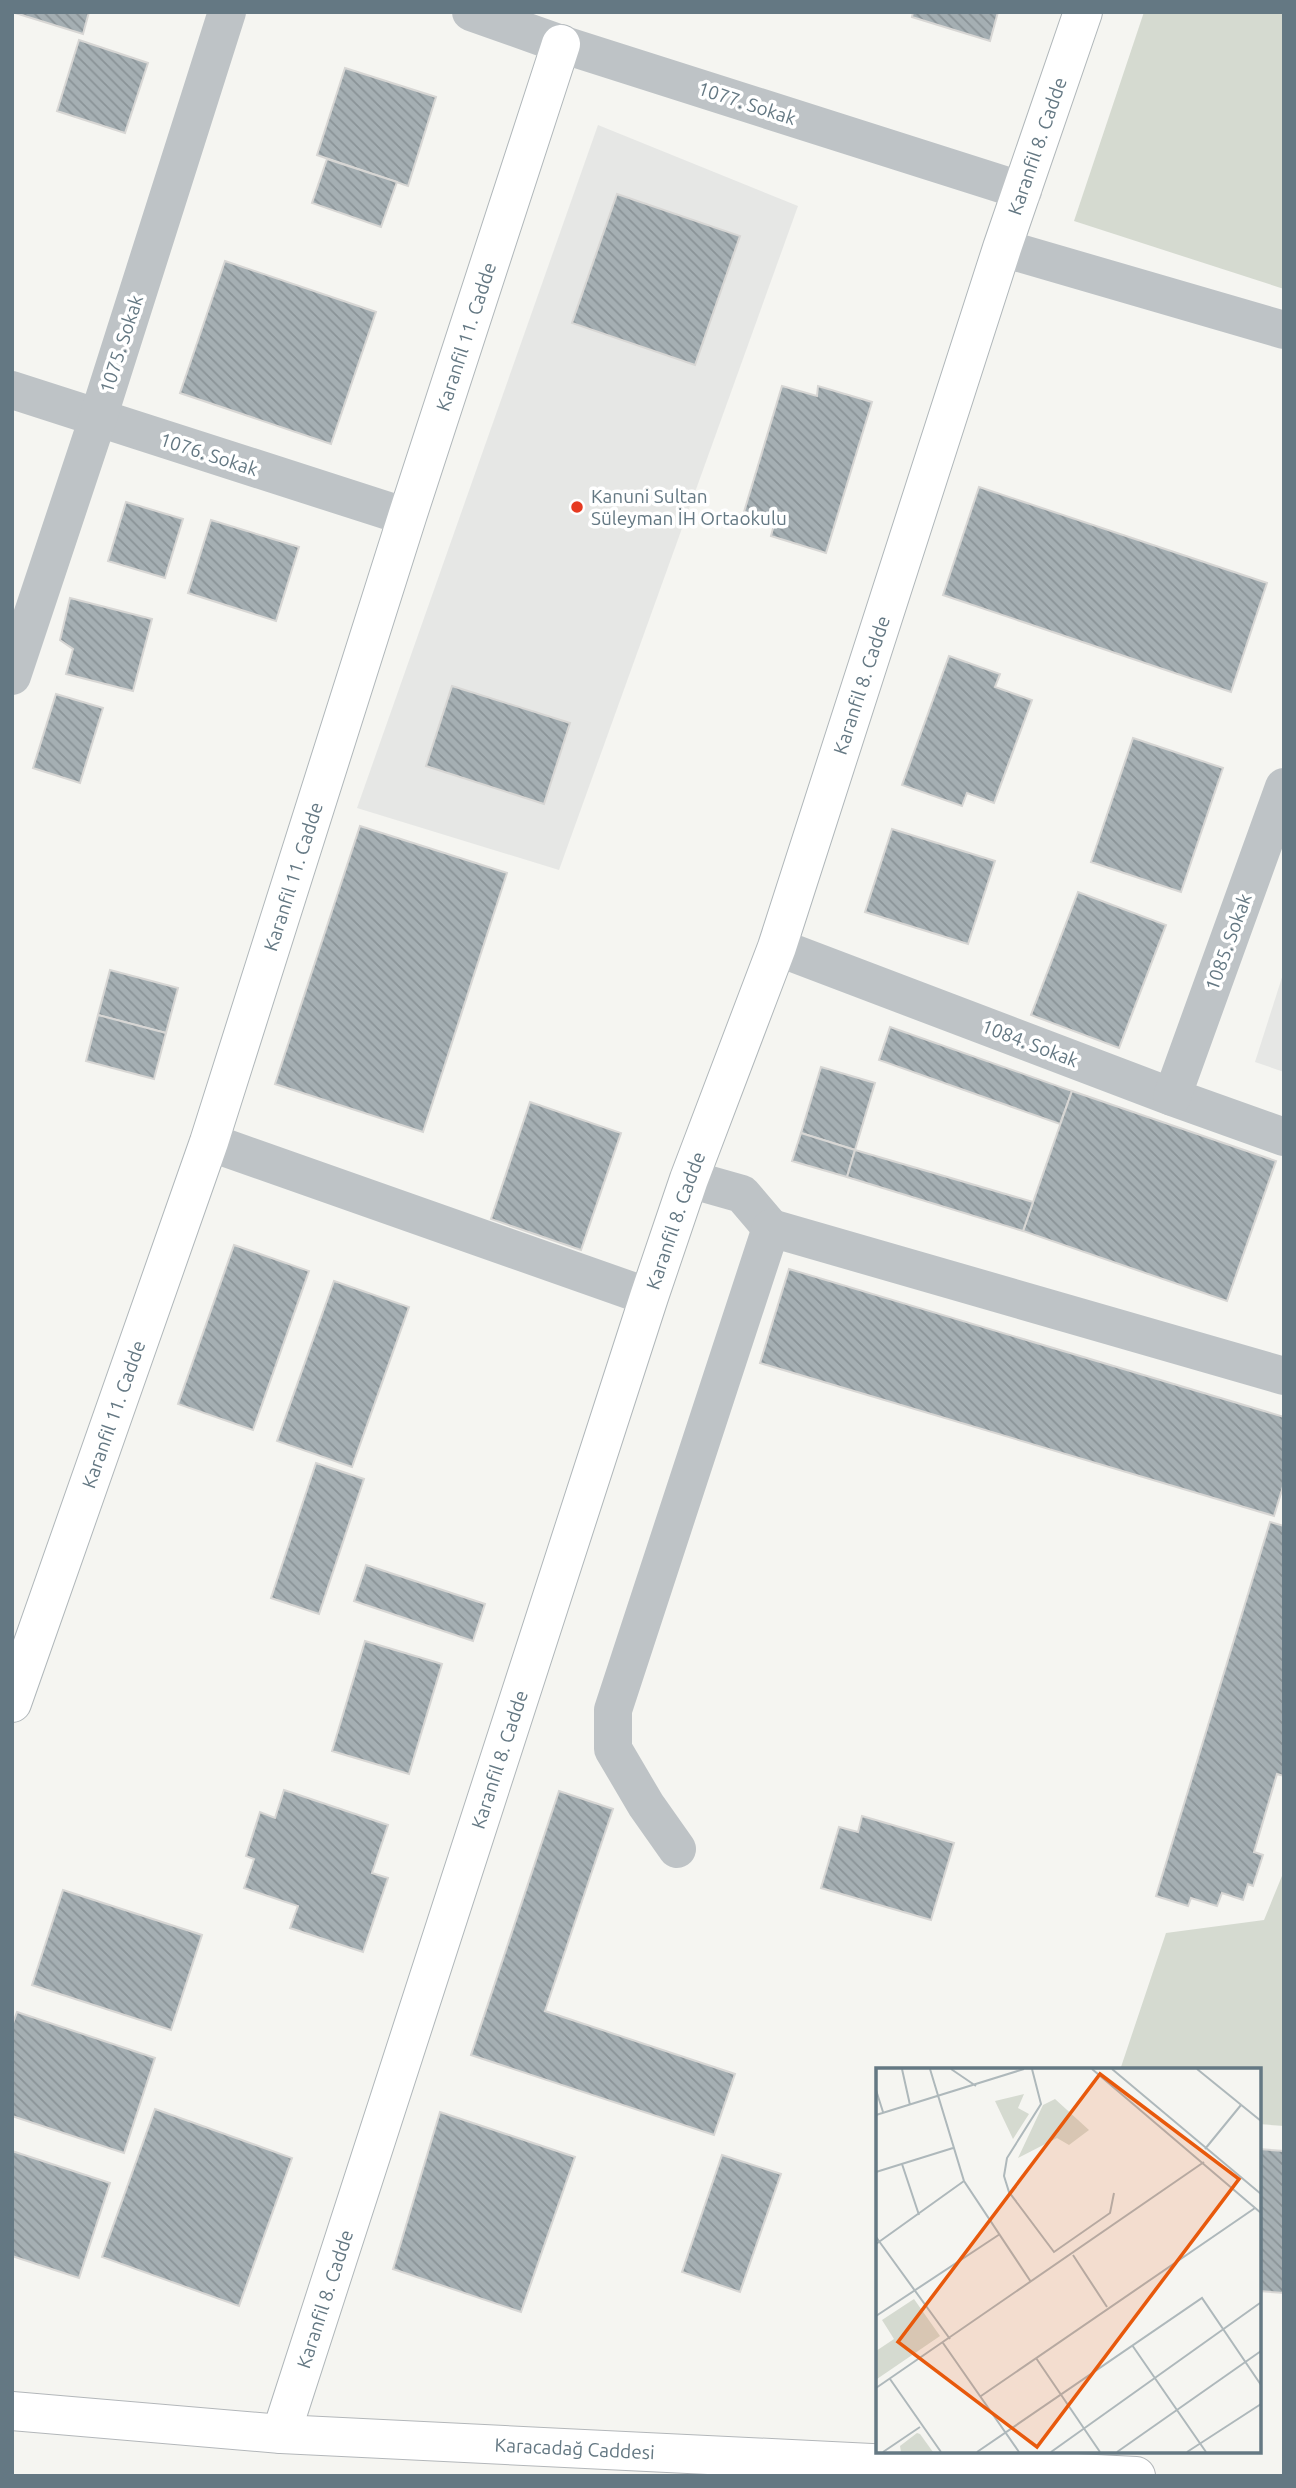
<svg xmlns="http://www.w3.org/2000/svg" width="1296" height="2488" viewBox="0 0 1296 2488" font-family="Ubuntu,sans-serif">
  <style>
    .built { fill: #e6e7e5 }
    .grass { fill: #d5dad0 }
    .building { fill: url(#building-back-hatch); stroke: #d7d6d4; stroke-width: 2 }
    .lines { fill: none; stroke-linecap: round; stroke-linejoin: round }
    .secondary-casing { stroke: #b0b7ba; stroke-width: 40 }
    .highway-casing { stroke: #b3b7ba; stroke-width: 40 }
    .street { stroke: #bec3c6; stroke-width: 38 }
    .secondary { stroke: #fff; stroke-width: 38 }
    .highway { stroke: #fff; stroke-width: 38 }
    .poi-dot { fill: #e63a21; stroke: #fff; stroke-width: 2.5 }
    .labels { text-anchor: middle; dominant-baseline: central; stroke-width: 7; stroke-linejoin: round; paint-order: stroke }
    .street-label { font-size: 19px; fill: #647883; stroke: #fff }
    .poi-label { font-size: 19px; fill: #647883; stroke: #fff; text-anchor: start }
    .inset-road { fill: none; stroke: #aeb8bb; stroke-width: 2 }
    .view { fill: #e8590c; fill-opacity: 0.15; stroke: #e8590c; stroke-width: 3.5 }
    .inset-edge { fill: none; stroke: #647883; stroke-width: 3.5 }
  </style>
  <defs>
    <pattern id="building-back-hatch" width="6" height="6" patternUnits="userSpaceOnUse" patternTransform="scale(1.75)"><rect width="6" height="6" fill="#a5afb3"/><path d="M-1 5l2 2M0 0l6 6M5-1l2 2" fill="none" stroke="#8a9397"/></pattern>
  </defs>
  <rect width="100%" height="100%" fill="#f5f5f1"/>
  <g class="built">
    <path d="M598,125L798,206L559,870L357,808Z"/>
    <path d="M1284,971V1072L1255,1062Z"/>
  </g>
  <g class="grass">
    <path d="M1144,12H1284V289L1074,221Z"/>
    <path d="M1284,1871V2126L1259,2124V2070H1120L1166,1933L1264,1920Z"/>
  </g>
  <g class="building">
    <path d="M12,12H89L83,34Z"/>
    <path d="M913,12H998L990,41L912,17Z"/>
    <path d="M79,40L148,63L125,133L57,111Z"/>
    <path d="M345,68L436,97L408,186L317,155Z"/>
    <path d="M327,159L397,182L381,227L312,203Z"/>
    <path d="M617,194L740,236L695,365L572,323Z"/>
    <path d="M225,261L376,312L331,444L180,393Z"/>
    <path d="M782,386L817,396L818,386L872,402L826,553L771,536L775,521L744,512Z"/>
    <path d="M979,487L1267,583L1231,692L943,595Z"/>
    <path d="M126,502L183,519L165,578L108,561Z"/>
    <path d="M211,520L299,547L276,621L188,593Z"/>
    <path d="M70,598L152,619L133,691L66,674L73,649L60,640Z"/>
    <path d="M949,656L1000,674L995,687L1032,700L994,803L967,793L962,806L902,785Z"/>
    <path d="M452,686L570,723L544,804L426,766Z"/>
    <path d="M56,694L103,708L80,783L33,768Z"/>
    <path d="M1133,738L1223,768L1181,892L1091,862Z"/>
    <path d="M360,826L507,873L423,1132L275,1084Z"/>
    <path d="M892,829L995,861L968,944L865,912Z"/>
    <path d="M1078,892L1166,925L1119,1048L1031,1015Z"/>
    <path d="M110,970L178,988L166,1033L98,1015Z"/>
    <path d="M98,1015L166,1033L154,1079L86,1061Z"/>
    <path d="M890,1027L1072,1091L1060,1124L879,1060Z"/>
    <path d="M821,1067L875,1083L855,1150L801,1133Z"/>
    <path d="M1072,1091L1276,1161L1227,1301L1023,1231Z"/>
    <path d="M530,1102L621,1133L581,1250L491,1219Z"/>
    <path d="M801,1133L855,1150L847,1177L792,1161Z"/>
    <path d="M855,1150L1033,1202L1023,1231L847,1177Z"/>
    <path d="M234,1245L309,1271L253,1430L178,1404Z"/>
    <path d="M789,1269L1284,1417V1483L1274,1516L760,1363Z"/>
    <path d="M334,1281L409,1307L352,1467L277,1441Z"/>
    <path d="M316,1463L364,1479L319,1614L271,1598Z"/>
    <path d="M1270,1522L1284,1526V1776L1277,1774L1254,1852L1263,1855L1253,1886L1248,1884L1243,1900L1222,1893L1217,1906L1191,1898L1188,1906L1156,1896Z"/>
    <path d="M366,1565L485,1604L473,1641L354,1601Z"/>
    <path d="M365,1641L442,1664L409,1774L332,1751Z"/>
    <path d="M284,1790L388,1825L372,1873L388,1878L363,1952L290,1928L298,1906L244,1888L254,1859L246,1856L260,1812L275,1818Z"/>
    <path d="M559,1791L613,1809L545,2011L735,2074L714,2135L471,2055Z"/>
    <path d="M862,1816L954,1843L931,1920L821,1888L839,1827L858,1832Z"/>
    <path d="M63,1890L202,1935L171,2030L32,1985Z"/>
    <path d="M17,2012L155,2058L124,2153L12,2116V2026Z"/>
    <path d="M155,2109L292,2158L239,2306L102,2257Z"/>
    <path d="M440,2112L575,2157L521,2312L393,2269Z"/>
    <path d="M1259,2149L1284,2151V2293L1259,2291Z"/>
    <path d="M12,2151L110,2183L79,2278L12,2256Z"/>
    <path d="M722,2155L781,2174L740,2292L682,2272Z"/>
  </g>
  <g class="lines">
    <g class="secondary-casing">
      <g id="secondary">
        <path id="s1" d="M12,1703L209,1142L407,517L561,44"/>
        <path id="s2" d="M281,2434L649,1297L689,1179L777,947L1002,248L1083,12"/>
      </g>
    </g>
    <g class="highway-casing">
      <g id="highway">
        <path id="s3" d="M12,2411L281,2434L1136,2476"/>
      </g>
    </g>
    <g class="street">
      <path d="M471,12L561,44L1023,191"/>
      <path d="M1002,248L1284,330"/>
      <path d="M12,390L407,517"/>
      <path d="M12,676L98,418L227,12"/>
      <path d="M777,947L1172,1097L1284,1137"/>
      <path d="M1172,1097L1284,787"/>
      <path d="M209,1142L649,1297"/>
      <path d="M689,1179L742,1194L771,1228"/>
      <path d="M677,1849L646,1805L613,1749V1710L771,1228L1284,1376"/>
    </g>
    <use href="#secondary" class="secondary"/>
    <use href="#highway" class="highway"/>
  </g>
  <circle class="poi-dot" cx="577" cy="507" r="7"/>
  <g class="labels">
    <g class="street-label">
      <text transform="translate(747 103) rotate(18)">1077. Sokak</text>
      <text stroke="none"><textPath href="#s2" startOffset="2410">Karanfil 8. Cadde</textPath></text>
      <text stroke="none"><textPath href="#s1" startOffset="1440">Karanfil 11. Cadde</textPath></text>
      <text transform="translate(121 344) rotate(-72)">1075. Sokak</text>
      <text transform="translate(209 454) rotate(18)">1076. Sokak</text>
      <text stroke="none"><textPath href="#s2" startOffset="1843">Karanfil 8. Cadde</textPath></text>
      <text stroke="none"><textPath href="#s1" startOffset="873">Karanfil 11. Cadde</textPath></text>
      <text transform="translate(1228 942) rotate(-70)">1085. Sokak</text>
      <text transform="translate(1030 1043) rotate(21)">1084. Sokak</text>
      <text stroke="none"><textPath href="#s2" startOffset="1276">Karanfil 8. Cadde</textPath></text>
      <text stroke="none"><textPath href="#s1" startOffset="306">Karanfil 11. Cadde</textPath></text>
      <text stroke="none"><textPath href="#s2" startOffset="709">Karanfil 8. Cadde</textPath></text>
      <text stroke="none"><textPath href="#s2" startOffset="142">Karanfil 8. Cadde</textPath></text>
      <text stroke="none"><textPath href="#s3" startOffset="564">Karacadağ Caddesi</textPath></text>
    </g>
    <g class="poi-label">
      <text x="591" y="496">Kanuni Sultan<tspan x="591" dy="22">Süleyman İH Ortaokulu</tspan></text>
    </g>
  </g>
  <g transform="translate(876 2068)">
    <rect width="385" height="385" fill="#f5f5f1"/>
    <path d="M148,26L142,40L153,46L137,71L119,33ZM179,31L213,62L193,77L181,70L142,90L167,37ZM38,231L64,268L1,311L0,283L18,271L6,252Z" fill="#d5dad0"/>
    <path d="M41,365L44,366L57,384H25L24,378Z" fill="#d5dad0"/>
    <path class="inset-road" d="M26,1L34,37M54,1L88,113L155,214M75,1L100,18M156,1L165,36L131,90L128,108L133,124L178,184L234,145L238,125M216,1L385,145M236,1L385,126M321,1L385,53M0,22L7,44M0,47L148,1M329,81L365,37M26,96L43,147M0,104L77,80M0,169L74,271M0,176L88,113M197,187L231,239M0,248L124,166M67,275L143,384M256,277L330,384M160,290L224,384M14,311L65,384M0,320L328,94M105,328L379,140M7,384L44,359M101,384L326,230L385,317M175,384L384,235M241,384L385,283M311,384L385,336"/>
    <path class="view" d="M224,6L363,111L161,379L22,274Z"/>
    <rect width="385" height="385" class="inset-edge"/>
  </g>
  <rect width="1296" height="2488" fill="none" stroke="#647883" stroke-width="28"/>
</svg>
